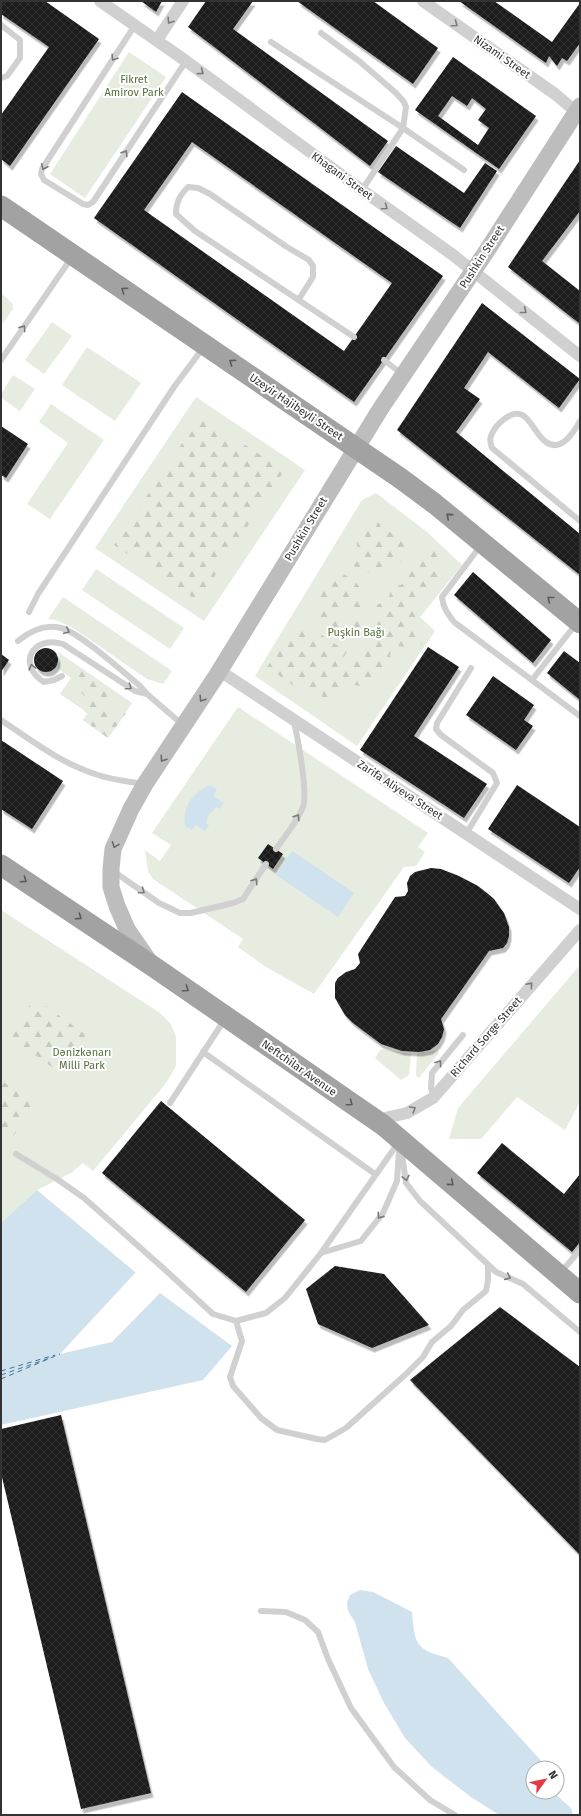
<svg xmlns="http://www.w3.org/2000/svg" width="581" height="1816" viewBox="0 0 581 1816" font-family="'Fira Sans',sans-serif">
  <style>
    .green { fill: #e6ecdf }
    .forest { fill: url(#forest-firs) }
    .water { fill: #cfe2ee }
    .pier { fill: #fff }
    .lines { fill: none; stroke-linecap: round; stroke-linejoin: round }
    .ferry { stroke: #3f7597; stroke-width: 1; stroke-dasharray: 5 4; stroke-linecap: butt }
    .building { fill: url(#building-cross-hatch); fill-rule: evenodd; filter: url(#shadow) }
    .service { stroke: #d0d0d0; stroke-width: 6 }
    .minor { stroke: #d0d0d0; stroke-width: 12 }
    .secondary { stroke: #bdbdbd; stroke-width: 17 }
    .trunk { stroke: #a2a2a2; stroke-width: 21 }
    .oneway { stroke: #7a7a7a }
    .oneway2 { stroke: #5a5a5a }
    .oneway3 { stroke: #6a6a6a }
    .labels { text-anchor: middle; dominant-baseline: central; stroke-width: 4; stroke-linejoin: round; paint-order: stroke }
    .street-label { font-size: 11px; fill: #333; stroke: #fff }
    .park-label { font-size: 11px; fill: #56703f; stroke: #fff }
  </style>
  <defs>
    <pattern id="forest-firs" width="22" height="20" patternUnits="userSpaceOnUse"><rect width="22" height="20" fill="#e6ecdf"/><path d="M5 1l3.5 6h-7zM16 11l3.5 6h-7z" fill="#c6cbc0"/></pattern>
    <pattern id="building-cross-hatch" width="8" height="8" patternUnits="userSpaceOnUse"><rect width="8" height="8" fill="#1a1a1a"/><path d="M0 0l8 8M0 8l8-8" fill="none" stroke="#333"/></pattern>
    <filter id="shadow"><feDropShadow dx="2.5" dy="4.5" stdDeviation="0" flood-color="#0004"/></filter>
  </defs>
  <rect width="100%" height="100%" fill="#fff"/>
  <g class="green">
    <path d="M129,52L166,77L85,198L50,174Z"/>
    <path d="M1,293L13,304V309L1,326Z"/>
    <path d="M52,322L72,336L44,374L25,360Z"/>
    <path d="M87,347L141,383L115,421L62,385Z"/>
    <path d="M13,375L35,389L20,411L1,398V394Z"/>
    <path d="M196,397L305,470L204,621L95,548Z"/>
    <path d="M51,404L104,440L50,519L27,504L68,443L39,422Z"/>
    <path d="M376,493L426,531L462,565L420,617L435,631L357,746L255,676L362,500Z"/>
    <path d="M96,569L184,628L170,649L82,590Z"/>
    <path d="M63,597L172,671L163,684L147,679L73,628L56,620L48,619Z"/>
    <path d="M58,652L132,703L108,738L83,720L88,713L60,694L71,678L57,668L60,661Z"/>
    <path d="M238,707L428,833L418,847L425,852L416,866L404,867L314,994L266,967L238,947L243,939L153,879L148,871L145,850L160,861L171,845L152,833Z"/>
    <path d="M1,910L160,1013L171,1024L176,1037V1066L166,1083L93,1171L83,1163L71,1173L37,1190L1,1223Z"/>
    <path d="M580,965V1102L565,1130L517,1097L481,1139H449L458,1108Z"/>
    <path d="M381,1049L411,1054L409,1075L401,1080L375,1058Z"/>
    <path d="M438,1050L439,1053L419,1078L416,1076L417,1053Z"/>
  </g>
  <g class="forest">
    <path d="M201,415L284,471L198,601L114,545Z"/>
    <path d="M373,521L379,523L383,531L390,532L397,537L408,536L410,538L409,544L403,553L401,562L389,572L370,573L355,567L349,560L350,553L357,547C356,535 361,523 373,521Z"/>
    <path d="M434,550L439,552L442,558L437,569L440,583L426,600L420,601L418,605L419,609C411,620 416,626 423,635L422,644L415,649L394,645L391,648L389,666L377,679V684L375,687L368,691L361,686L353,685L329,701L323,700C318,692 338,663 347,659C353,657 358,660 364,655L366,648L361,643L359,638L366,626L373,619L377,605L388,599L393,586L401,585L409,577V572L412,566L423,561Z"/>
    <path d="M331,567C338,571 354,579 358,585C362,590 365,603 360,609C352,610 344,602 338,612L344,619L356,616L362,618V622L350,643L318,622L316,617L320,609L318,595L326,584Z"/>
    <path d="M300,620L347,652L314,700L267,667Z"/>
    <path d="M84,670L120,695L116,698L108,702L107,706L110,711L120,710L126,713L108,738L83,720L88,714L83,710L87,707V699C80,691 65,673 84,670Z"/>
    <path d="M35,998L86,1035L59,1072L8,1036Z"/>
    <path d="M1,1080L35,1105L10,1141L1,1135Z"/>
  </g>
  <g class="water">
    <path d="M210,785L217,789L213,796L224,803L220,809L217,807L209,814L206,823L209,825L205,831L196,825L192,830L185,826C182,807 193,792 210,785Z"/>
    <path d="M292,851L354,893L338,917L276,875Z"/>
    <path d="M37,1190L160,1293L232,1346L203,1380L1,1425V1223Z"/>
    <path d="M360,1590L373,1592L412,1612C415,1645 415,1649 448,1658L544,1764L543,1768H533V1792H553L571,1808L573,1815H499L471,1797L432,1767L405,1738L384,1703L368,1669L355,1622L348,1611L347,1603L350,1595Z"/>
  </g>
  <path class="pier" d="M136,1272L160,1293L112,1342L60,1354Z"/>
  <g class="lines">
    <g class="ferry">
      <path d="M1,1371L55,1355"/>
      <path d="M1,1375L50,1358"/>
      <path d="M1,1379L60,1354"/>
    </g>
  </g>
  <g class="building">
    <path d="M1,1H45L99,39L10,166L1,159V115L49,47L1,14Z"/>
    <path d="M141,1H162L156,12Z"/>
    <path d="M206,1H253L233,29L388,141L370,166L188,27Z"/>
    <path d="M297,1H373L438,48L413,84Z"/>
    <path d="M459,1H494L552,42L580,3V43L567,61L562,58L557,66L549,56L546,63Z"/>
    <path d="M453,57L536,116L499,169L415,110ZM452,96L467,106L472,98L486,109L478,120L489,128L478,145L438,116Z"/>
    <path d="M182,92L443,276L354,402L94,218ZM192,142L392,283L344,351L144,210Z"/>
    <path d="M396,146L464,193L485,163L497,171L460,228L378,172Z"/>
    <path d="M580,160V211L542,261L580,291V324L508,267Z"/>
    <path d="M482,303L580,379L559,408L488,352L464,388L480,399L456,432L580,534V575L397,430Z"/>
    <path d="M1,426L28,444L6,478L1,475Z"/>
    <path d="M473,572L551,640L533,663L454,595Z"/>
    <path d="M428,647L459,667L414,736L487,784L464,818L360,750Z"/>
    <circle cx="46" cy="660" r="12"/>
    <path d="M564,651L580,663V700L547,673Z"/>
    <path d="M1,654L9,660L1,672Z"/>
    <path d="M493,676L534,705L524,720L533,726L516,750L466,715Z"/>
    <path d="M1,740L63,781L32,829L1,809Z"/>
    <path d="M517,785L580,827V867L569,883L488,829Z"/>
    <path d="M268,844L283,854L273,869L258,858Z"/>
    <path d="M431,868L441,869L459,876L478,886L487,893L494,899L504,913L509,927V936L507,943L503,948L489,951L441,1019L444,1029L442,1037L438,1044L430,1050L420,1052L402,1051L381,1044L353,1023L345,1015L335,998V983L338,978L346,972L355,969L360,963L358,954L395,897L405,896L408,891L407,883L410,876L415,872Z"/>
    <path d="M161,1101L305,1220L246,1292L102,1173Z"/>
    <path d="M502,1143L564,1194L580,1174V1242L572,1252L477,1173Z"/>
    <path d="M335,1266L384,1274L429,1325L372,1348L318,1324L306,1289Z"/>
    <path d="M500,1307L580,1367V1555L410,1380Z"/>
    <path d="M61,1415L151,1793L81,1809L1,1473V1429Z"/>
  </g>
  <g class="lines">
    <g class="service">
      <path d="M1,25L20,40V58L7,76L1,78"/>
      <path d="M135,25L42,169L41,174L44,180L83,204L88,205L93,202L186,61"/>
      <path d="M321,33L359,61L396,93L404,102L406,107L403,128L362,190"/>
      <path d="M271,42L403,128L464,170"/>
      <path d="M299,299L313,277V266L309,260L287,247L210,194L198,188L188,187C180,195 176,202 176,214L195,231L354,337"/>
      <path d="M1,360L72,257"/>
      <path d="M384,360L402,374"/>
      <path d="M580,421C574,432 561,453 546,442C537,436 533,423 524,416C512,408 495,425 491,436C489,440 491,444 492,448L580,521"/>
      <path d="M481,545L442,597C443,608 448,614 454,622L580,716"/>
      <path d="M29,612L38,594L174,387L203,348"/>
      <path d="M18,641C30,631 45,624 61,628C79,632 123,672 140,686L146,693"/>
      <path d="M62,676L54,680L44,682C16,664 33,635 63,644L135,691L147,694L183,725"/>
      <path d="M532,680L576,624"/>
      <path d="M1,720C32,741 62,764 98,775C112,780 128,781 143,784"/>
      <path d="M466,834L497,783L493,773L441,735L436,729L437,723L471,668"/>
      <path d="M276,849C285,836 297,822 303,807C308,793 298,739 294,722"/>
      <path d="M113,871L159,903L180,913H191L233,903L243,899L266,864"/>
      <path d="M203,1052L375,1174"/>
      <path d="M434,1097L431,1088L432,1073L463,1035"/>
      <path d="M170,1103L225,1019"/>
      <path d="M401,1147L406,1183L420,1201L496,1272L523,1284L580,1332"/>
      <path d="M16,1154L57,1179L84,1198L162,1267L213,1314L236,1321L266,1313L285,1298L321,1253L398,1143"/>
      <path d="M321,1253L361,1241L383,1213L397,1181L399,1151"/>
      <path d="M561,1272L580,1250"/>
      <path d="M236,1321L242,1341L230,1377L233,1386L261,1418L277,1430L317,1439L325,1440L346,1428L405,1375L423,1357L432,1342L451,1326L463,1310L486,1291L488,1280V1265"/>
      <path d="M261,1611L286,1612L305,1620L318,1632L328,1659L351,1708L394,1767L430,1800L455,1815"/>
    </g>
    <g class="minor">
      <path d="M100,1L186,61L362,190L453,255L580,356"/>
      <path d="M423,1L555,94L580,115"/>
      <path d="M157,40L183,1"/>
      <path d="M220,671L580,909"/>
      <path d="M376,1120L407,1113L433,1098L580,930"/>
    </g>
    <path class="secondary" d="M149,961L127,929L117,906L111,887V869L113,849L131,809L145,784L217,675L381,408L488,249L580,106"/>
    <g class="trunk">
      <path d="M1,206L400,478L435,504L580,623"/>
      <path d="M1,865L154,967L383,1125L580,1293"/>
    </g>
  </g>
  <defs><path id="oneway-chevron" d="M-2-3.5L2.5 0L-2 3.5" fill="none" stroke-width="1.6" stroke-linecap="round" stroke-linejoin="round"/></defs>
  <g class="oneway">
    <use href="#oneway-chevron" transform="translate(170 21) rotate(123)"/>
    <use href="#oneway-chevron" transform="translate(455 24) rotate(35)"/>
    <use href="#oneway-chevron" transform="translate(114 58) rotate(123)"/>
    <use href="#oneway-chevron" transform="translate(201 72) rotate(37)"/>
    <use href="#oneway-chevron" transform="translate(125 153) rotate(-57)"/>
    <use href="#oneway-chevron" transform="translate(44 167) rotate(115)"/>
    <use href="#oneway-chevron" transform="translate(385 207) rotate(35)"/>
    <use href="#oneway-chevron" transform="translate(524 311) rotate(39)"/>
    <use href="#oneway-chevron" transform="translate(23 328) rotate(-55)"/>
    <use href="#oneway-chevron" transform="translate(67 631) rotate(25)"/>
    <use href="#oneway-chevron" transform="translate(32 667) rotate(-105)"/>
    <use href="#oneway-chevron" transform="translate(129 687) rotate(35)"/>
    <use href="#oneway-chevron" transform="translate(297 817) rotate(-57)"/>
    <use href="#oneway-chevron" transform="translate(255 881) rotate(-56)"/>
    <use href="#oneway-chevron" transform="translate(142 891) rotate(35)"/>
    <use href="#oneway-chevron" transform="translate(530 985) rotate(-49)"/>
    <use href="#oneway-chevron" transform="translate(439 1063) rotate(-53)"/>
    <use href="#oneway-chevron" transform="translate(413 1109) rotate(-30)"/>
    <use href="#oneway-chevron" transform="translate(406 1178) rotate(77)"/>
    <use href="#oneway-chevron" transform="translate(380 1216) rotate(125)"/>
    <use href="#oneway-chevron" transform="translate(508 1277) rotate(24)"/>
  </g>
  <g class="oneway2">
    <use href="#oneway-chevron" transform="translate(124 290) rotate(-146)"/>
    <use href="#oneway-chevron" transform="translate(232 362) rotate(-146)"/>
    <use href="#oneway-chevron" transform="translate(449 516) rotate(-140)"/>
    <use href="#oneway-chevron" transform="translate(550 599) rotate(-141)"/>
    <use href="#oneway-chevron" transform="translate(24 880) rotate(34)"/>
    <use href="#oneway-chevron" transform="translate(79 917) rotate(34)"/>
    <use href="#oneway-chevron" transform="translate(186 989) rotate(35)"/>
    <use href="#oneway-chevron" transform="translate(350 1103) rotate(35)"/>
    <use href="#oneway-chevron" transform="translate(451 1183) rotate(40)"/>
  </g>
  <g class="oneway3">
    <use href="#oneway-chevron" transform="translate(202 699) rotate(123)"/>
    <use href="#oneway-chevron" transform="translate(163 759) rotate(124)"/>
    <use href="#oneway-chevron" transform="translate(115 845) rotate(111)"/>
  </g>
  <g class="labels">
    <g class="street-label">
      <text transform="translate(502 57) rotate(35)">Nizami Street</text>
      <text transform="translate(342 176) rotate(36)">Khagani Street</text>
      <text transform="translate(482 257) rotate(-57)">Pushkin Street</text>
      <text transform="translate(296 407) rotate(34)">Uzeyir Hajibeyli Street</text>
      <text transform="translate(306 529) rotate(-59)">Pushkin Street</text>
      <text transform="translate(400 790) rotate(33)">Zarifa Aliyeva Street</text>
      <text transform="translate(486 1037) rotate(-49)">Richard Sorge Street</text>
      <text transform="translate(299 1068) rotate(35)">Neftchilar Avenue</text>
    </g>
    <g class="park-label">
      <text x="134" y="79">Fikret<tspan x="134" dy="13">Amirov Park</tspan></text>
      <text x="356" y="632">Puşkin Bağı</text>
      <text x="82" y="1052">Dənizkənarı<tspan x="82" dy="13">Milli Park</tspan></text>
    </g>
  </g>
  <rect width="581" height="1816" fill="none" stroke="#333333" stroke-width="4"/>
  <g transform="translate(545 1780) rotate(57)"><circle r="19" fill="#ffffff" stroke="#adadad"/>
  <path d="M0-3L7 15L0 10L-7 15Z" fill="#e63946"/>
  <text y="-6" font-size="11" font-weight="bold" text-anchor="middle" fill="#333333">N</text>
  </g>
</svg>
